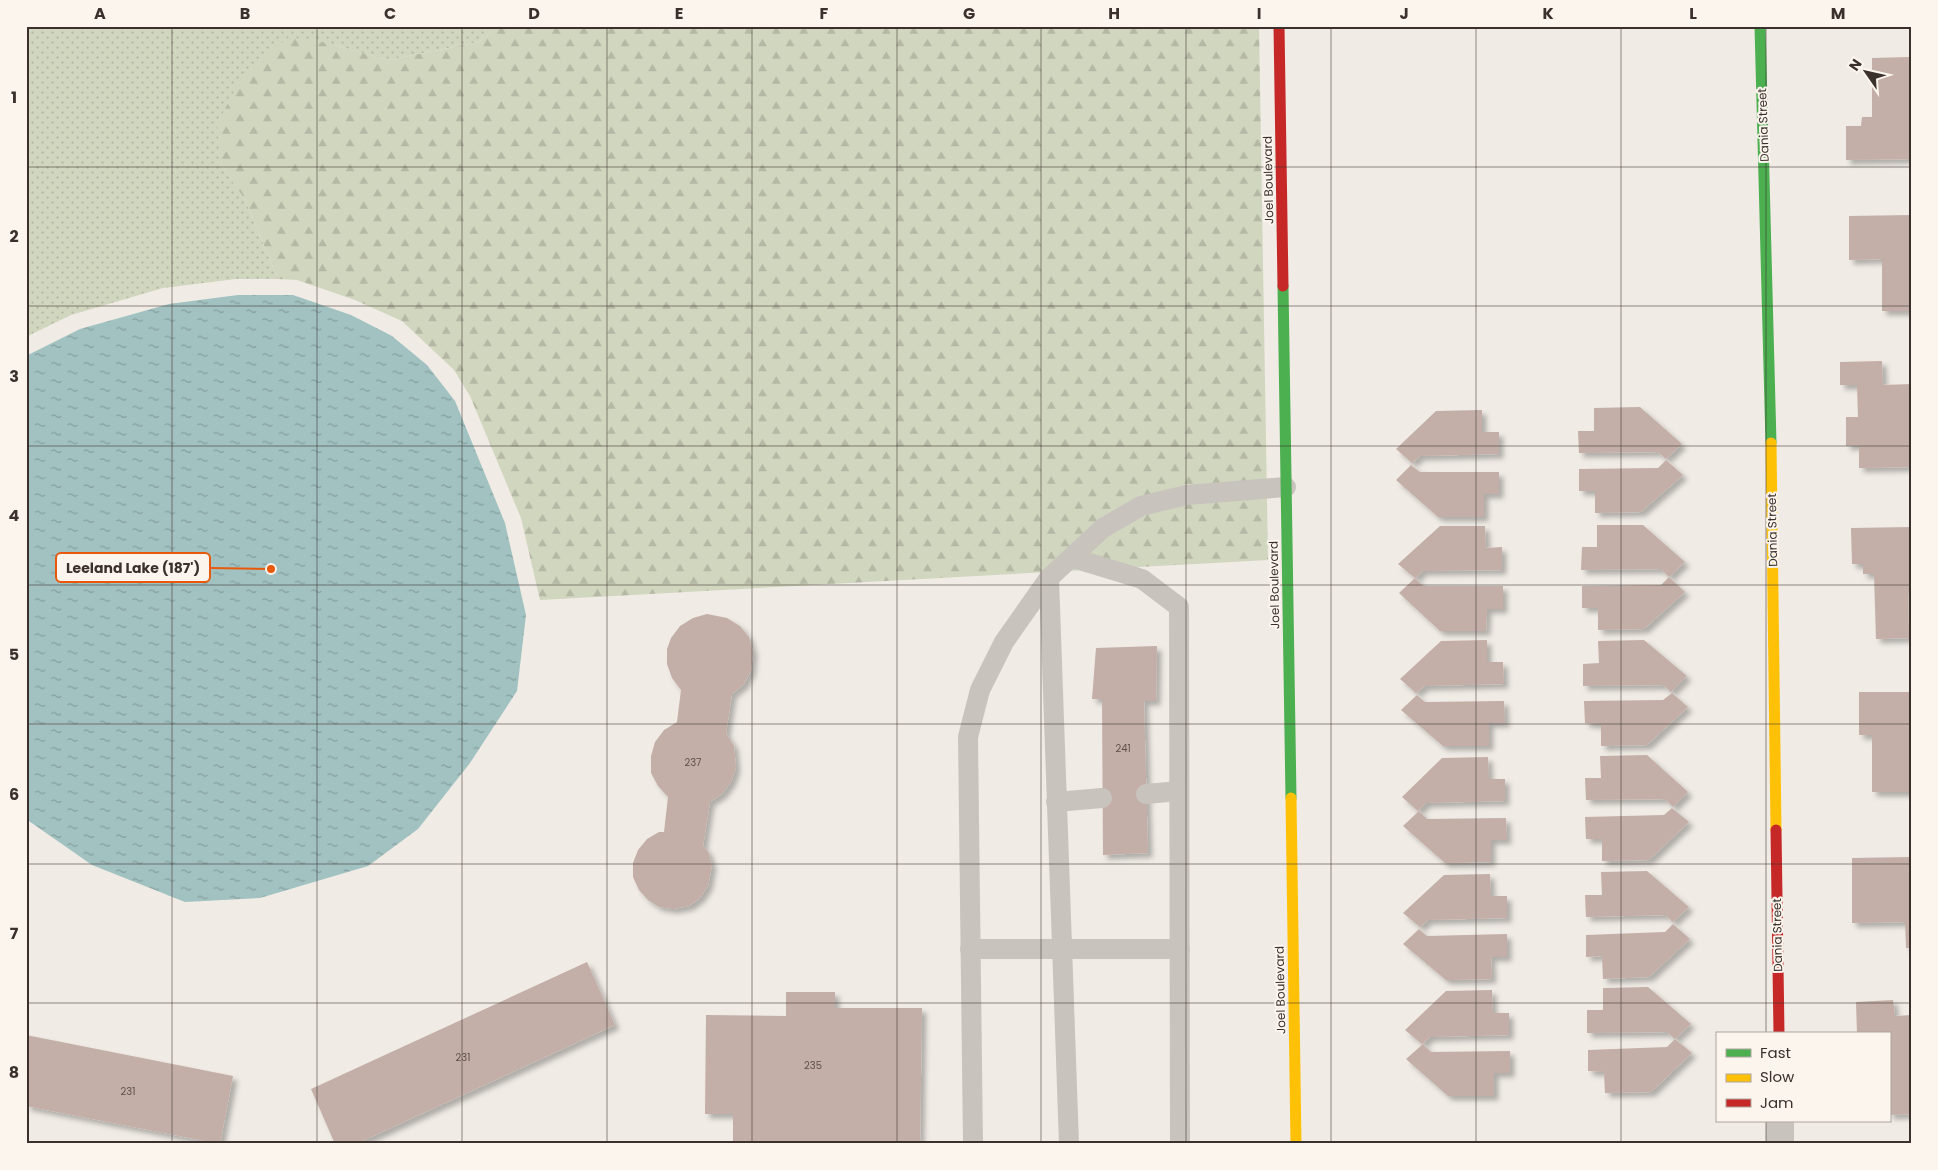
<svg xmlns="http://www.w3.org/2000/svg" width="1938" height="1170" viewBox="0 0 1938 1170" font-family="Poppins,sans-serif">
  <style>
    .grass { fill: url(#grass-dots) }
    .forest { fill: url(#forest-firs) }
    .water { fill: url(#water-ripples) }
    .building { fill: #c3afa7; filter: url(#shadow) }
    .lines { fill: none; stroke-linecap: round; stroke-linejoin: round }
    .lane { stroke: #c9c3be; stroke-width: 20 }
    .street { stroke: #c9c3be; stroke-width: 28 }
    .fast { stroke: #4caf50; stroke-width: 11 }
    .slow { stroke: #ffc107; stroke-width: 11 }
    .jam { stroke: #c62828; stroke-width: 11 }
    .grid { fill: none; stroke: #3b302b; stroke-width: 1; stroke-opacity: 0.55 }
    .labels { text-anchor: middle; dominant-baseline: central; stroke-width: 4; stroke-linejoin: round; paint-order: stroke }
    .number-label { font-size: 10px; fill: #5d504a }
    .street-label { font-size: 12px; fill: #3b302b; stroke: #fbf5ee }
    .leader { fill: none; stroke: #e8590c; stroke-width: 2 }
    .callout-dot { fill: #e8590c; stroke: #fbf5ee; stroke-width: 2 }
    .callout { fill: #fbf5ee; stroke: #e8590c; stroke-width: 2 }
    .callout-label { font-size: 14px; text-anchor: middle; font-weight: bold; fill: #3b302b }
    .neatline { fill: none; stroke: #3b302b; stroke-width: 2 }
    .grid-label { font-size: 16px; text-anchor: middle; font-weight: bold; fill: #3b302b }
  </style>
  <defs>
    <pattern id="grass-dots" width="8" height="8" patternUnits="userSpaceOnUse" patternTransform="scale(1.25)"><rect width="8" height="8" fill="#d1d6bf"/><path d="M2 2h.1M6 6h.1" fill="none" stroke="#b4b8a4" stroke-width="1.8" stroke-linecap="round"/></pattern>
    <pattern id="forest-firs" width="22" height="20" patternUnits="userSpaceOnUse" patternTransform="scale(1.25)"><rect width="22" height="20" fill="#d1d6bf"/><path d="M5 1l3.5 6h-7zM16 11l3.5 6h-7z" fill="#b4b8a4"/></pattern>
    <pattern id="water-ripples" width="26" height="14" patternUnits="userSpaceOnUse" patternTransform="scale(1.25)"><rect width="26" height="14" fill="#a1c2c1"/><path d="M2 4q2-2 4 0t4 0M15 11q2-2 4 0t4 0" fill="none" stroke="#849e9d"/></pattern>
    <filter id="shadow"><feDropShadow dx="4.5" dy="4.5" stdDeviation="2.5" flood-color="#0004"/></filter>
  </defs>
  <rect width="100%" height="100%" fill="#f0ebe5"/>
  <path class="grass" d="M26,26H497L479,42L388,60L334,45L220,162L245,200L278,279H236L163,288L71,315L26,337Z"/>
  <path class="forest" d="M497,26H1259L1268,560L540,600L521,518L470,396L454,370L402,321L355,300L297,280L278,279L245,200L220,162L217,124L245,71L289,37L334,45L388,60L479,42Z"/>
  <path class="water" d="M238,295H293L351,315L392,336L427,365L455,401L505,523L526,615L517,691L470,763L418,829L368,866L260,898L185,902L92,865L26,819V356L80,329L169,304Z"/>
  <g class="building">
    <path d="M1910,57L1911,159L1846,160V126H1861L1862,117H1872V58Z"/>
    <path d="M1912,215V311H1882V259L1849,260V216Z"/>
    <path d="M1882,361L1883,385L1912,384V467L1859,468V445L1846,446V417H1858L1857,385H1840V362Z"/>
    <path d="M1640,407L1682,444L1666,459L1658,452L1579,453L1578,431H1594V408Z"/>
    <path d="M1482,410V432H1499V454L1420,456L1412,463L1396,449L1436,411Z"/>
    <path d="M1666,460L1683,475L1641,512L1595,513V491H1579V469L1658,468Z"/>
    <path d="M1411,465L1420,472H1499V494H1484V517H1438L1396,480Z"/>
    <path d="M1597,525H1643L1685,562L1669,577L1661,569L1581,570L1582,547H1597Z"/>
    <path d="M1440,526H1485L1486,548L1502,547V570L1423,571L1415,578L1398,564Z"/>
    <path d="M1912,527V592H1908L1909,638L1876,639L1874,574H1863V564H1852L1851,528Z"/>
    <path d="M1669,577L1685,592L1644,629L1598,630V608H1582V586L1661,585Z"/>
    <path d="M1415,578L1423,586H1503V609H1487L1486,631H1440L1399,593Z"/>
    <path d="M707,614L727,618L740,626L749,637L753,652L751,671L744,684L732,694L726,733L734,746L736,768L731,782L722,794L710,802L703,846L708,851L712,865L708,886L700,898L689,906L673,909L659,907L648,900L639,890L633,877V863L638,850L647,839L659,832H664L668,797L658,786L651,773V756L655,742L664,730L677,722L681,690L672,678L667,664V649L671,638L680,626L693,618Z"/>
    <path d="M1487,640V662H1503L1504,684L1425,686L1416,693L1400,679L1441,641Z"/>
    <path d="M1644,640L1687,676L1671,692L1663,685L1583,686V664L1599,663L1598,641Z"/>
    <path d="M1157,646L1156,701H1144L1148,853L1103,855L1102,699H1092L1096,648Z"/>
    <path d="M1859,692H1912V792H1872V735H1859Z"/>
    <path d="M1672,693L1688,707L1647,745L1601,746V724L1585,723L1584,701L1663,700Z"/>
    <path d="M1417,695L1425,702L1504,701L1505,723H1489V746H1443L1401,710Z"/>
    <path d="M1647,755L1688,792L1673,807L1665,799L1586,800L1585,778H1601L1600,756Z"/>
    <path d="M1488,757L1489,779H1505V801L1426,803L1418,811L1402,797L1442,758Z"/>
    <path d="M1672,808L1689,822L1649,860L1602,861V839H1586L1585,817L1664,815Z"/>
    <path d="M1419,811L1427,819L1506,818L1507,840H1491V862L1445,863L1403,826Z"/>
    <path d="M1912,857V948H1906L1905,922L1852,923V858Z"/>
    <path d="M1647,871L1689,907L1673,922L1665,915L1586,917L1585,895H1602L1601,872Z"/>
    <path d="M1490,874L1491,896H1507V918L1428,920L1420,927L1403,913L1444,875Z"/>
    <path d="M1673,924L1690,939L1649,977L1603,979L1602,956L1586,957V935L1665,932Z"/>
    <path d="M1419,929L1427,936L1507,934V957H1491L1492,979L1446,980L1403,944Z"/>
    <path d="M587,962L615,1025L356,1144H335L311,1089Z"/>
    <path d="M1648,987L1691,1024L1675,1039L1667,1032L1587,1033V1010H1603V988Z"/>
    <path d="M1492,990L1493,1013H1509V1035L1430,1037L1422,1044L1405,1030L1446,991Z"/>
    <path d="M786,992H835V1008H922L920,1144H733V1114H705L706,1015L786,1016Z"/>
    <path d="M1893,1000L1895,1016L1912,1015V1114L1889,1115V1034H1857L1856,1002Z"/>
    <path d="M26,1035L233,1076L220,1144L26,1106Z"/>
    <path d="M1675,1039L1692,1053L1651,1092L1605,1093L1604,1072L1588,1071V1050L1667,1047Z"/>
    <path d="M1423,1044L1431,1052L1510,1051V1073H1494V1096H1448L1406,1059Z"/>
  </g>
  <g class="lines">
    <g class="lane">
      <path d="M1073,558L1142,579L1179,607L1180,1144"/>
      <path d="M1049,578L1069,1144"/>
      <path d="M1146,794L1179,791"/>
      <path d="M1056,802L1102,798"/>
      <path d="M970,949H1180"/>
      <path d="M973,1144L968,737L980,690L1004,642L1049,578L1103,528L1141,506L1187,495L1286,487"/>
    </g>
    <path class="street" d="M1780,1121V1144"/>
    <g class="fast">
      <path d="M1760,26L1771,443"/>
      <path d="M1283,286L1291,798"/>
    </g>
    <g class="slow">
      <path d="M1771,443L1776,830"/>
      <path d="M1291,798L1296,1144"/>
    </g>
    <g class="jam">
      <path d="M1279,26L1283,286"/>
      <path d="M1776,830L1779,1034"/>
    </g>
  </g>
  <path class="grid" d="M172,26V1144M317,26V1144M462,26V1144M607,26V1144M752,26V1144M897,26V1144M1041,26V1144M1186,26V1144M1331,26V1144M1476,26V1144M1621,26V1144M1766,26V1034M26,167H1912M26,306H1912M26,446H1912M26,585H1912M26,724H1912M26,864H1912M26,1003H1912M1766,1121V1144"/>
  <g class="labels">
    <g class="number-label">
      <text x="1123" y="748">241</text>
      <text x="693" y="762">237</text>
      <text x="463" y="1057">231</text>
      <text x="813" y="1065">235</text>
      <text x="128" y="1091">231</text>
    </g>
    <g class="street-label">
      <text transform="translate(1763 125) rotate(-92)">Dania Street</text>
      <text transform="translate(1268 180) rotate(-91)">Joel Boulevard</text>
      <text transform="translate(1772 530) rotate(-91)">Dania Street</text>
      <text transform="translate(1274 585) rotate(-91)">Joel Boulevard</text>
      <text transform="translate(1777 935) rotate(-91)">Dania Street</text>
      <text transform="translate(1280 990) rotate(-91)">Joel Boulevard</text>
    </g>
  </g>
  <path class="leader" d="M271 569L210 568"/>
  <circle class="callout-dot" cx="271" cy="569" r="5"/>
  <rect class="callout" x="56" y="553" width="154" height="29" rx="5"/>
  <g class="callout-label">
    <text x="133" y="573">Leeland Lake (187')</text>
  </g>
  <rect width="1938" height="1170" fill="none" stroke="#fbf5ee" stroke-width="55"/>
  <rect x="1716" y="1032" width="175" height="90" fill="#fbf5ee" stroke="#aea6a0"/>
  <rect x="1726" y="1049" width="25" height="8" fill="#4caf50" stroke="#aea6a0"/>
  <text x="1760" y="1058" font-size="15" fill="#3b302b">Fast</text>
  <rect x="1726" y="1074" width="25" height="8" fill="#ffc107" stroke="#aea6a0"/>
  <text x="1760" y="1082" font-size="15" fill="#3b302b">Slow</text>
  <rect x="1726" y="1099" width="25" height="8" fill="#c62828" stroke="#aea6a0"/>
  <text x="1760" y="1108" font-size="15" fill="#3b302b">Jam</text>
  <g transform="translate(1866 72) rotate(304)" stroke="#fbf5ee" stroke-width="4" paint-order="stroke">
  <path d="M0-4L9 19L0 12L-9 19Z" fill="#3b302b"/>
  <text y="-8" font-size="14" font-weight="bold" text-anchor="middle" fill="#3b302b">N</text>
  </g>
  <rect x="28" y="28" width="1882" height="1114" class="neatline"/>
  <g class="grid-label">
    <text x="100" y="19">A</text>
    <text x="245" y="19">B</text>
    <text x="390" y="19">C</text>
    <text x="534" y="19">D</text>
    <text x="679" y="19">E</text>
    <text x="824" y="19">F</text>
    <text x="969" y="19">G</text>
    <text x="1114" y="19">H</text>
    <text x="1259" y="19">I</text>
    <text x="1404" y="19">J</text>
    <text x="1548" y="19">K</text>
    <text x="1693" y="19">L</text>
    <text x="1838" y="19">M</text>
    <text x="14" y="103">1</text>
    <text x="14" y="242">2</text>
    <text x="14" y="382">3</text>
    <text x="14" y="521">4</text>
    <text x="14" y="660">5</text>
    <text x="14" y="800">6</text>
    <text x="14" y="939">7</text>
    <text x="14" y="1078">8</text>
  </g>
</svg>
